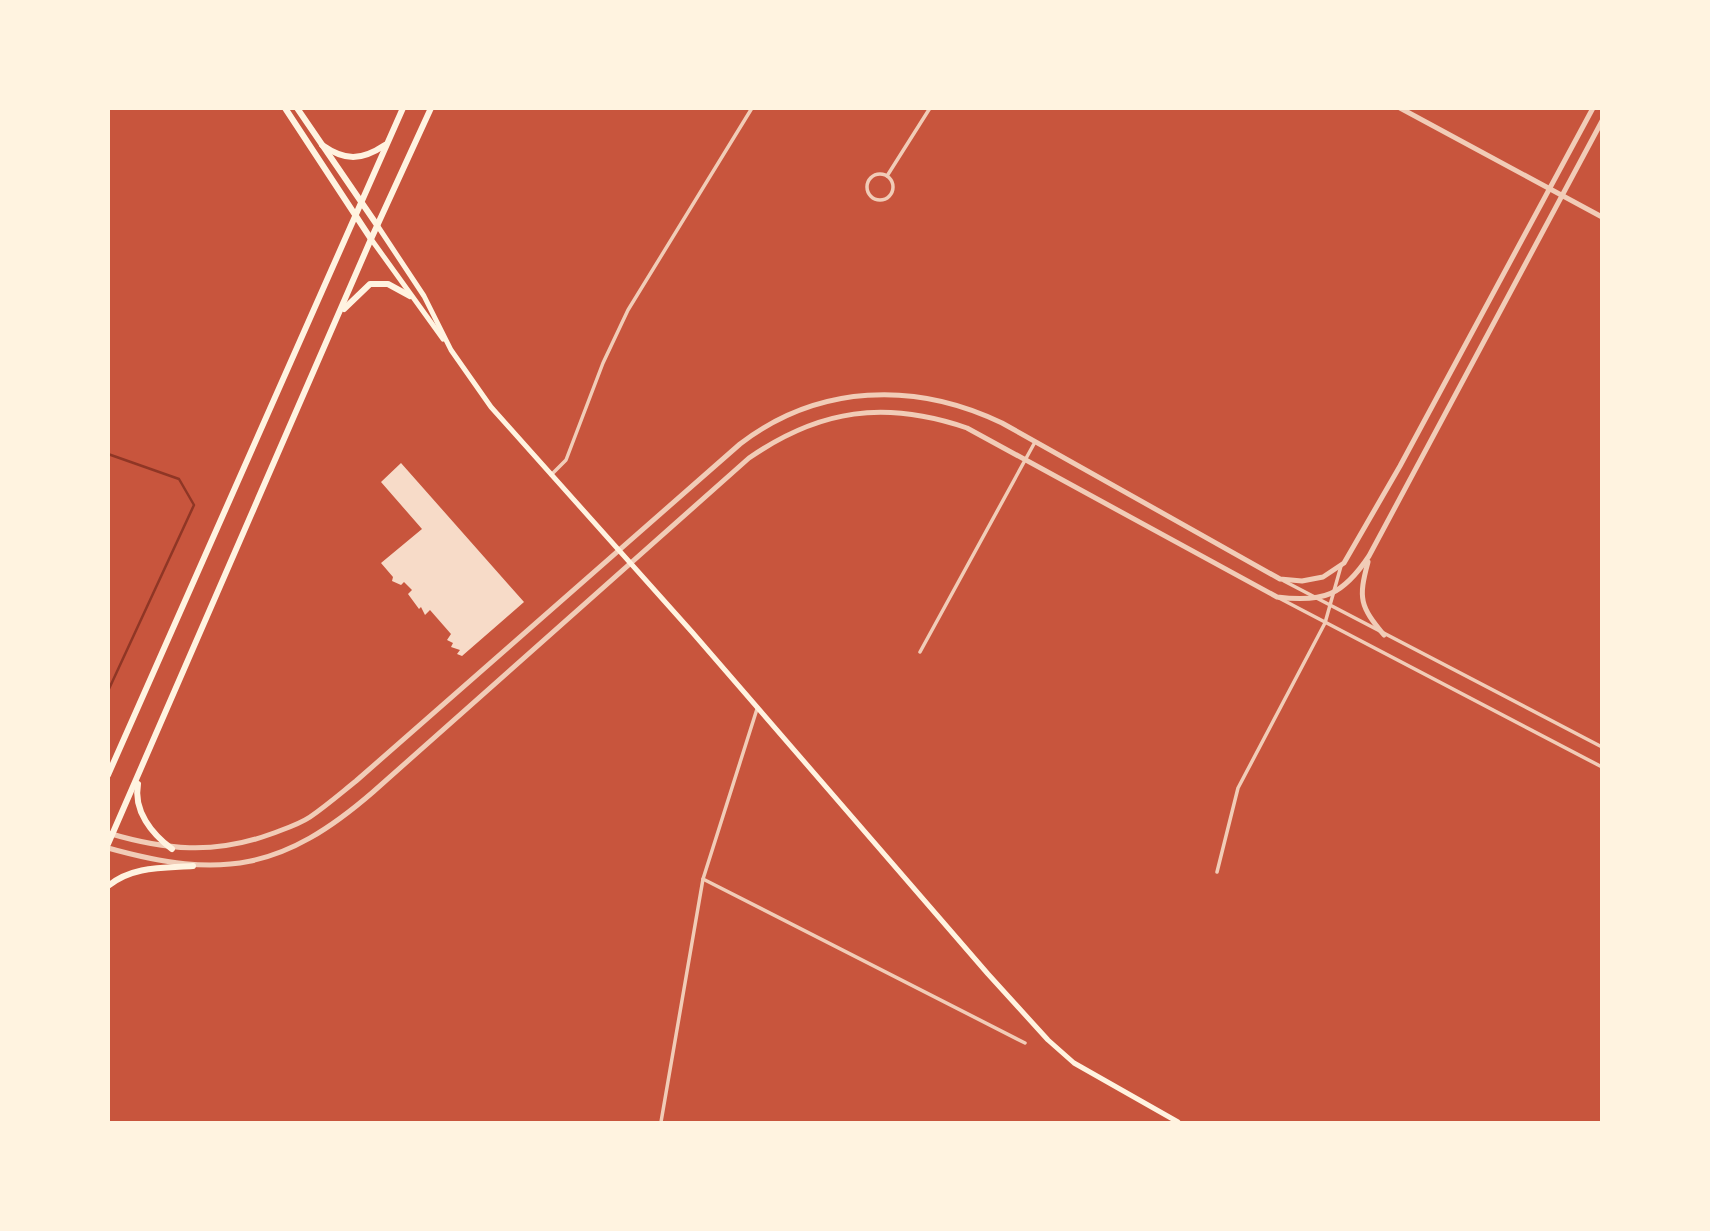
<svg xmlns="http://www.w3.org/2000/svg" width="1710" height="1231" viewBox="0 0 1710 1231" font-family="Arial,sans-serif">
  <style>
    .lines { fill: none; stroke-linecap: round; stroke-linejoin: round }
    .stream { stroke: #8f3625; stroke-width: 2.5 }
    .building { fill: #f7dbc8 }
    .minor { stroke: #f1ccb7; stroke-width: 3.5 }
    .tertiary { stroke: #f1ccb7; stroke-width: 5 }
    .secondary { stroke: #fff3e0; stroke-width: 5 }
    .primary { stroke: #fff3e0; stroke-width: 6 }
    .trunk { stroke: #fff3e0; stroke-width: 6 }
  </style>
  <rect width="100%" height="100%" fill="#c8553d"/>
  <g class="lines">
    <path class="stream" d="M108,454L179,479L194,505L108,691"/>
  </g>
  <path class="building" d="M401,463L524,602L462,656L457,654L460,650L451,647L453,643L447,640L451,634L430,610L425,615L421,607L419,609L408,594L412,590L404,582L401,585L392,581L393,577L381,563L422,529L381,482Z"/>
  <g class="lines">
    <g class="minor">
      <circle cx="880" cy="187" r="13"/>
      <path d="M887,176L930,108"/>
      <path d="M551,475L566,460L603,363L628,310L752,108"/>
      <path d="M1284,581L1602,747"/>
      <path d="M1279,598L1602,767"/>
      <path d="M920,652L1035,442"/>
      <path d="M1217,872L1238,788L1325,623L1341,566"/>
      <path d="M703,879L1025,1043"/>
      <path d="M661,1122L703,879L757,709"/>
    </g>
    <g class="tertiary">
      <path d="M1400,108L1602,217"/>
      <path d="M1368,562C1358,599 1360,606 1384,635"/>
      <path d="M108,833C165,850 214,855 271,834C284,829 298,825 310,817C326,806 341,793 356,781L740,444C818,384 915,381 1002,423L1280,579L1302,581L1323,577L1344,563L1400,466L1593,108"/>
      <path d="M108,848C222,880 283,870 373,792L749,458C820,409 885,400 967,428L1277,597C1324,603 1343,595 1369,556L1602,121"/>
    </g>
    <g class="secondary">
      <path d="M377,225L424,296L451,350L491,407L692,632L988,974L1048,1040L1074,1063L1178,1122"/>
      <path d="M371,239L443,339"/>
    </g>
    <g class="primary">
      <path d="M285,108L371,239"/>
      <path d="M297,108L377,225"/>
    </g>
    <g class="trunk">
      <path d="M322,145C345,161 361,161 385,145"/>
      <path d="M344,309L370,284H388L410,296"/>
      <path d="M108,775L403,108"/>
      <path d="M138,784C133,811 152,834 172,849"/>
      <path d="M108,844L371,239L431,108"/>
      <path d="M108,886C132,866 163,868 193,866"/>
    </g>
  </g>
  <rect width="1710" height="1231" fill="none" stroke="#fff3e0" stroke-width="220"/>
</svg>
